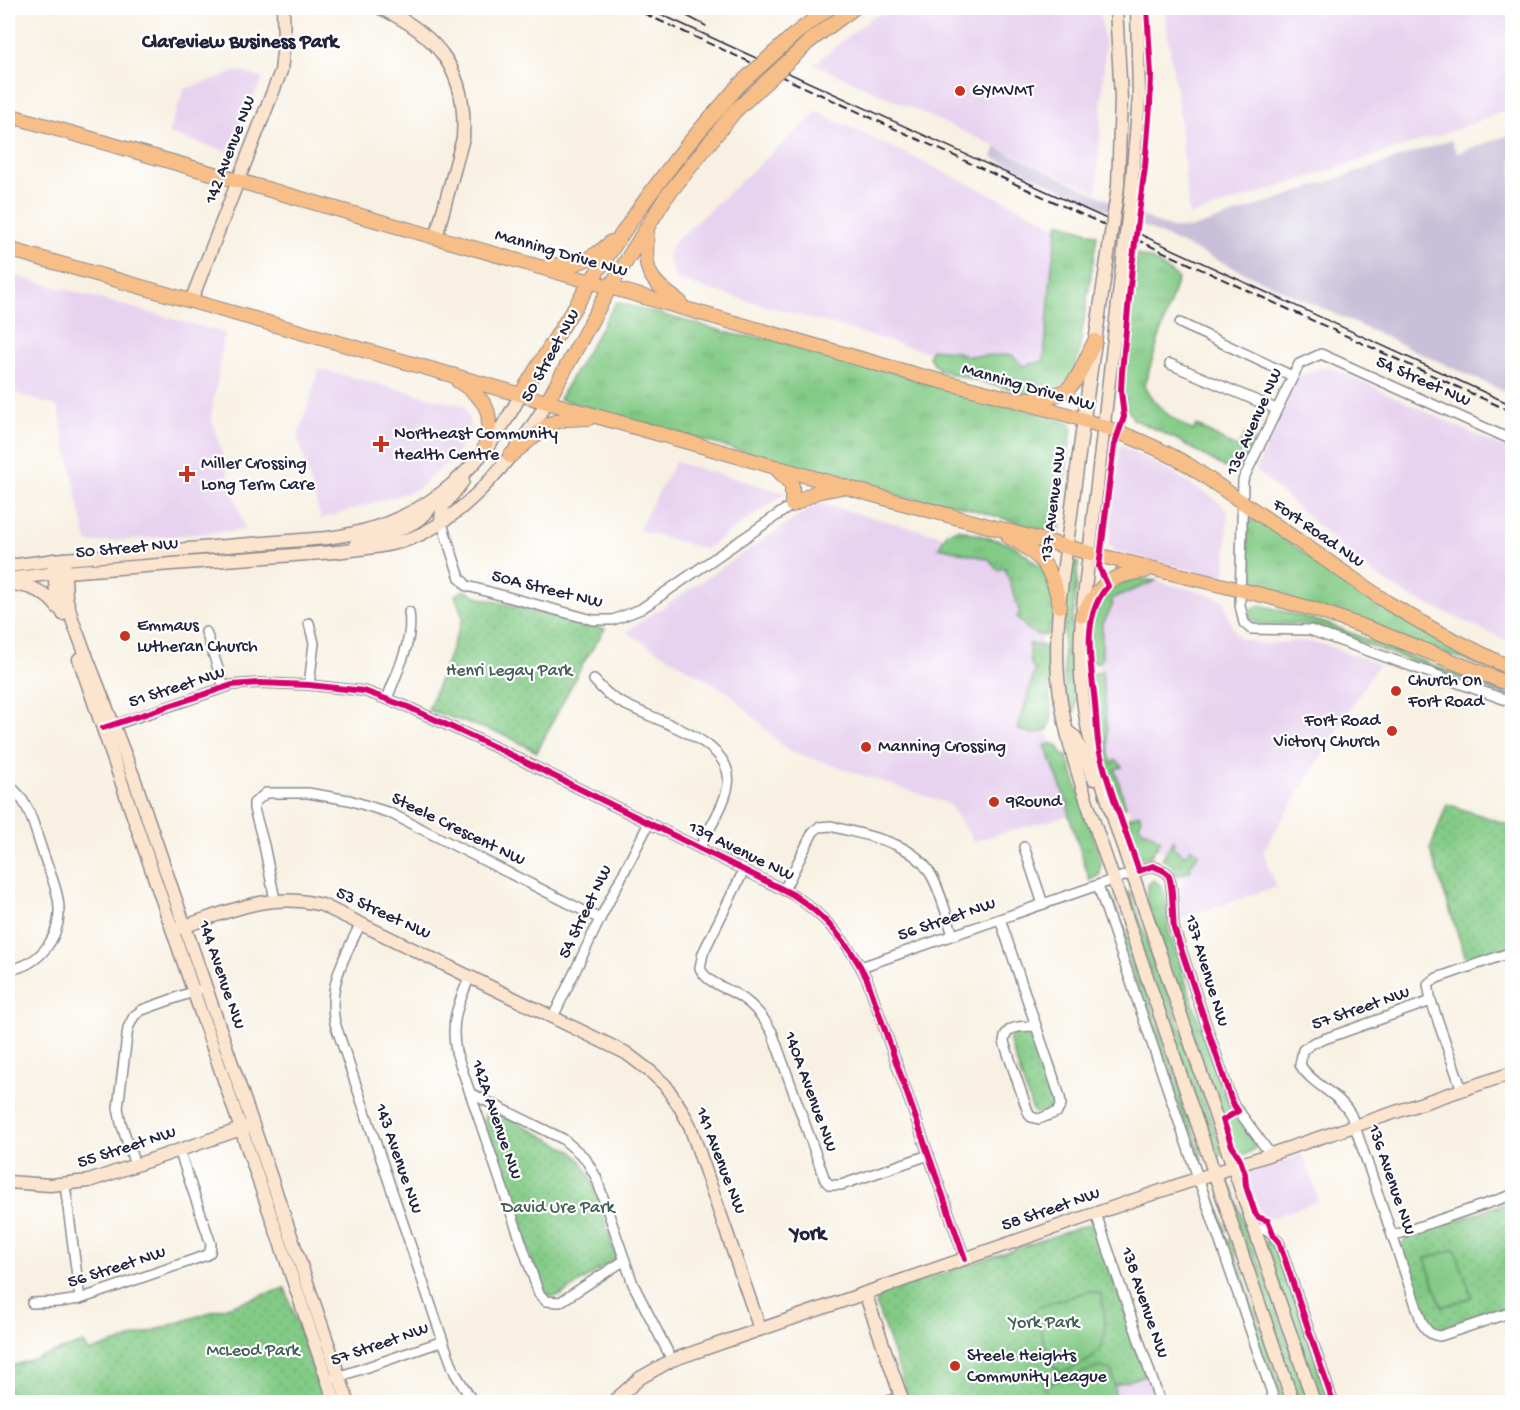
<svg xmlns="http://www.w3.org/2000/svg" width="1520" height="1410" viewBox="0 0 1520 1410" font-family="'Gochi Hand',sans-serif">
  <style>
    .built { fill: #e7d2ef }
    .railway { fill: #c8bfd8 }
    .grass { fill: url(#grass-tufts); stroke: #527660; stroke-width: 1.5 }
    .park { fill: url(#park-dots); stroke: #527660; stroke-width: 1.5 }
    .pitch { fill: #82ca85; stroke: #527660; stroke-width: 1.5 }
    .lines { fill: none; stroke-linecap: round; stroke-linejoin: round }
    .street-casing { stroke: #8d8a8f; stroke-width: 12 }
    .secondary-casing { stroke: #8d8a8f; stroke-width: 15 }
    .primary-casing { stroke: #8d8a8f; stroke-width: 16 }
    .street { stroke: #fff; stroke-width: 9 }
    .secondary { stroke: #fce5cf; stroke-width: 12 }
    .primary { stroke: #f7be87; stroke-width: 14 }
    .tram { stroke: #22223b; stroke-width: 1.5 }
    .rail { stroke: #22223b; stroke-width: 2; stroke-dasharray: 9 4.5; stroke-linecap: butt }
    .secondary-bridge-casing { stroke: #8d8a8f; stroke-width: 15; stroke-linecap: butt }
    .primary-bridge-casing { stroke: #8d8a8f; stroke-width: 16; stroke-linecap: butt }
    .secondary-bridge { stroke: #fce5cf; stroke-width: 12 }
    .primary-bridge { stroke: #f7be87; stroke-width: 14 }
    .cycleway-casing { stroke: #fff; stroke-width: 10 }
    .cycleway { stroke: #d6006c; stroke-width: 6 }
    .poi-dot { fill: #c8321e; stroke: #fff; stroke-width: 2 }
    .labels { text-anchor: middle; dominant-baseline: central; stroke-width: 4.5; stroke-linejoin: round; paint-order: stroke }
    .poi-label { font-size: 18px; fill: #22223b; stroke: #fff; text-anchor: start }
    .street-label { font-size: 18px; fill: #22223b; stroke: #fff }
    .park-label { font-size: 18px; fill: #445d55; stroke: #fff }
    .neighbourhood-label { font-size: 20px; font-weight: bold; fill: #22223b; stroke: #fff }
  </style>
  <defs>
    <pattern id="grass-tufts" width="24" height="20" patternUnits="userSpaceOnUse" patternTransform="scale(1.5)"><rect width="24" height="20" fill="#82ca85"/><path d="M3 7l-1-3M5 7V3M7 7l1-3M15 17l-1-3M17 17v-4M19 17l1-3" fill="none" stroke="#70ad74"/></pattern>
    <pattern id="park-dots" width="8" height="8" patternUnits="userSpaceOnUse" patternTransform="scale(1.5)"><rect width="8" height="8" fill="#82ca85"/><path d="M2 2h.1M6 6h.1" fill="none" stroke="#70ad74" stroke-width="1.8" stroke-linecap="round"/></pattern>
  </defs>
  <rect width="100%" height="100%" fill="#fff"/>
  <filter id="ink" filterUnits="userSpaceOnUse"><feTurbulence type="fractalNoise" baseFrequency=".0167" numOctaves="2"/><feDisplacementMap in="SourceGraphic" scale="12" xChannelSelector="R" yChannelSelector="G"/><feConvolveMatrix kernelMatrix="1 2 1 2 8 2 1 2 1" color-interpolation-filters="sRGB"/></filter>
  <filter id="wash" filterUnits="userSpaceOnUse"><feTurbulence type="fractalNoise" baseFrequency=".008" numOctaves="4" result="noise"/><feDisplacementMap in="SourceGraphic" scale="24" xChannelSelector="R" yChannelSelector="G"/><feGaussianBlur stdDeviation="1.35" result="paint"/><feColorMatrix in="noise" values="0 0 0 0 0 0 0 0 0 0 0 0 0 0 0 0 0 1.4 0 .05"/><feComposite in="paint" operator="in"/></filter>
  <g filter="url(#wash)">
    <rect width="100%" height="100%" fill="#f8f1e3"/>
    <g class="built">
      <path d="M893,8H1099L1105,47L1097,192L814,64L871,18Z"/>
      <path d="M1164,8H1512V108L1455,130L1189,216L1179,111Z"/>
      <path d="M240,71L263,79L227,151L168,134L184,89Z"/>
      <path d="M817,112L1083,238L1067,351L1033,382L676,280L668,259L671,245Z"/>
      <path d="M8,274L225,333L211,417L245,530L87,543L58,407L8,391Z"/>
      <path d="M1328,366L1512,452V643L1407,595L1366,569L1256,470L1298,376Z"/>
      <path d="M319,369L464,406L470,421L467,432L459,451L418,489L321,519L298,438Z"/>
      <path d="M1120,445L1168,470L1219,502L1228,512L1225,579L1115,551L1109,545Z"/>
      <path d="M675,462L786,493L705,549L638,530Z"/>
      <path d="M818,503L1010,554L1041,631V719L1053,746L1074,814L974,841L949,804L787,750L729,693L626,632Z"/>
      <path d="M1159,582L1201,592L1225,601L1229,621L1239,638L1262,644L1300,641L1326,645L1378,664L1263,851L1276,887L1176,920L1178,898L1183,883L1182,869L1171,855L1159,850L1142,853L1109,748L1097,653L1103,609L1113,597L1133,586Z"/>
      <path d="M1303,1154L1319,1201L1265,1220L1262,1218L1248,1176L1250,1171Z"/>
      <path d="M1146,1375L1156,1402H1065L1121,1384Z"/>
    </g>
    <path class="railway" d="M1512,134V395L992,157L996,147L1155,222L1172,228H1193L1451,140L1457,153Z"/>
    <g class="grass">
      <path d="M1059,222L1097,235L1079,353C1077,362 1075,369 1070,376C1066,382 1060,384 1058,391L1034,395L940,371L929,357L931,349L953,351L968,356L1012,355L1023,366L1044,361L1052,264Z"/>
      <path d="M1137,254L1154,261L1178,278L1144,386C1156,408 1172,419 1193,431L1196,425L1235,447L1239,446L1245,434L1254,440L1241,467L1234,471L1233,469L1224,467L1176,439L1133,419L1126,406L1123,386Z"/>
      <path d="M616,302L737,335L773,339L1050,416L1072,425L1059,532L1057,534L950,503L900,497L559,399Z"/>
      <path d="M1250,520H1258L1348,584L1404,619L1510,673L1509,675L1248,586L1247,524Z"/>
      <path d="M958,529L1014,545L1044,570L1054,604L1053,625H1050L1047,635C1033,638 1026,627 1017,617L1020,613L1005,568L997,570L989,559L939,547L947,533Z"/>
      <path d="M1072,561L1078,563C1077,593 1071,622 1071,652C1071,671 1079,693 1075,712L1071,713L1068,712C1062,677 1063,644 1065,608C1066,593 1066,575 1072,561Z"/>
      <path d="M1137,578L1156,581L1113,598L1111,603L1113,604L1102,626V659L1097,663L1092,662L1089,657L1090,617L1094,604L1105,587Z"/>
      <path d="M1261,605L1325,623L1512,696V698L1324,629C1315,627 1306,624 1296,624C1280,623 1264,630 1250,619L1249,613L1253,608Z"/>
      <path d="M1029,644L1043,646L1050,653L1051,657L1049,687L1052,716L1048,730L1033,734L1018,730L1035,669L1031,665Z"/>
      <path d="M1102,671L1109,754L1112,764L1115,760L1120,763L1122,767L1115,769L1126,807L1116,809L1094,733L1090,678L1093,674Z"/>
      <path d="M1051,744L1057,745L1064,756H1067L1101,859L1100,874L1090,881L1069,815L1068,805L1045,745Z"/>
      <path d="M1140,814L1141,820L1139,826L1161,840L1150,857L1138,858L1134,855L1122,820Z"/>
      <path d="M1173,840L1175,842L1172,847L1186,856L1191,848L1199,853L1190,866L1191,870L1178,876L1172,865L1162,859Z"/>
      <path d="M1153,880C1171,886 1165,916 1169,932L1221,1087L1231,1110L1255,1141L1256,1147C1249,1153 1245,1157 1236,1154L1223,1116H1221L1146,899L1147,886Z"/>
      <path d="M1128,892L1131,895L1152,955L1172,1003L1220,1145L1222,1154L1220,1156L1216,1154L1195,1093L1172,1036L1129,911L1126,895Z"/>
      <path d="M1110,895L1113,900L1123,927H1125L1201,1152L1202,1166L1200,1167L1106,896Z"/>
      <path d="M1227,1182L1233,1191L1250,1241L1265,1275L1308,1402H1297L1225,1187Z"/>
      <path d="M1210,1190L1213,1195L1226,1231L1224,1232L1227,1241L1231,1240L1286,1402H1279L1208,1194Z"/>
      <path d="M1267,1241L1275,1246L1279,1256L1330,1402H1318L1265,1242Z"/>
    </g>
    <g class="park">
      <path d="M464,590L482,598L605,629L582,665L537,752L507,736L428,710L463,618L455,595Z"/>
      <path d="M1447,804L1512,826V947L1467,962L1430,850Z"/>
      <path d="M1016,1033H1029L1034,1037L1056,1101V1106L1053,1109L1039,1114L1033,1112L1010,1043V1037Z"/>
      <path d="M489,1111H496L572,1151L582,1162L590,1175L617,1258L561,1295L550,1297L543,1292L484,1120L485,1115Z"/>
      <path d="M1512,1201V1306L1440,1331L1433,1329L1428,1323L1401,1247L1406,1237Z"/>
      <path d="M1089,1224L1097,1229L1146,1375L1065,1402H910L876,1304L880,1295Z"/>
      <path d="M285,1288L324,1402H8V1367L84,1343L88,1352Z"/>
    </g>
    <g class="pitch">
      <path d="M1455,1249L1472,1297L1442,1307L1425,1259Z"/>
      <path d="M1089,1291L1101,1294C1109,1339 1109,1357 1061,1372L1053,1366L1034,1312L1036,1308Z"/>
      <path d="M1100,1367L1112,1370L1116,1402H1050L1045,1388L1046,1384Z"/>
    </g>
  </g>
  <g filter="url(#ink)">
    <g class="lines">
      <g class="street-casing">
        <g id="street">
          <path d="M1180,323L1292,376"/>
          <path d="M1170,364L1276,409"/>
          <path d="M1512,440L1321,354L1299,364L1243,480L1240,605L1244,623L1251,629L1310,630L1318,633L1512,702"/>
          <path d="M440,518L460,578L467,586L593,620H613L641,609L792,505"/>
          <path d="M309,623L314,643L309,685"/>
          <path d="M206,632L224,687"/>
          <path d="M594,680C600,687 607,694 615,699C645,719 736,738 728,785C725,805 708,830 700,848"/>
          <path d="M387,699C397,671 414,641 409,612"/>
          <path d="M108,727L232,685L259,683L309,685L364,691L408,707L501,750L792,894C826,916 849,943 867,979L965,1259"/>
          <path d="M8,785C29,799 34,827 42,850C47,866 55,882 58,899C64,933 42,965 8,970"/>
          <path d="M1024,847L1043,904"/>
          <path d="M744,870L703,953L700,968C706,984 732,989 745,1000C757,1009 765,1020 772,1032L825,1180L830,1185H841L929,1155"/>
          <path d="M1098,886L1275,1402"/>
          <path d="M784,890L813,832L819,827L831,826C864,836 911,840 930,873C941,891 946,914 953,935"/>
          <path d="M275,900L264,845L254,809V803L266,793H308L349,800L390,813L600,919"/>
          <path d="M1000,919L1060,1097L1061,1105L1057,1112L1039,1119L1031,1117L1028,1112L1004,1042C1005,1024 1022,1027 1036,1026"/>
          <path d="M361,923C345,956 327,985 335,1023L443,1341L455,1373L473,1402"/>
          <path d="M861,967L1153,866C1157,868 1164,870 1167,873C1174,881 1172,916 1174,928L1232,1102L1271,1155"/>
          <path d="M470,976C458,1005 450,1021 456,1052L539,1294L546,1301L560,1302L625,1260"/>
          <path d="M1431,1001L1313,1043L1303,1050L1300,1065C1313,1086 1339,1093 1351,1115L1422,1323C1427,1331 1430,1335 1440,1336L1512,1312"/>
          <path d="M553,1017L600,919L649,823"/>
          <path d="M1462,1090L1431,1001L1428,984L1437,978L1512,952"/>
          <path d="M470,1093L563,1139L585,1158L596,1177L633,1284L672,1360"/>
          <path d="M135,1165L121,1123L118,1108L128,1028L134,1016L142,1010L198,990"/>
          <path d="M65,1185L80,1299"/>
          <path d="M1096,1214L1160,1402"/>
          <path d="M1254,1228L1268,1230L1279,1242L1333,1402"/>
          <path d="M1392,1236L1512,1195"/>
          <path d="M32,1303L59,1302L80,1299L207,1255L210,1252L211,1244L179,1150"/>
          <path d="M335,1378L443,1341"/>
          <path d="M884,1402L901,1397"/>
        </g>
      </g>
      <g class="secondary-casing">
        <g id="secondary">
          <path d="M380,8C438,34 468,72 463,138L436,237"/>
          <path d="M1116,8L1121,98L1118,186"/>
          <path d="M1131,192L1139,98L1137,8"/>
          <path d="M1107,261C1094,348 1081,435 1070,522C1063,573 1054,625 1058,677C1062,724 1076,769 1091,814L1293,1402"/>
          <path d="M1122,268L1082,615C1079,652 1080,689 1087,725C1094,762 1107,797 1118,832L1314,1402"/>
          <path d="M191,301L281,71L284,42L283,8"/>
          <path d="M441,522L442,508L463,481"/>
          <path d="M356,543C376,538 432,524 433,499"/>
          <path d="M64,559L66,597L73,622L134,778L348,1402"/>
          <path d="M53,560L56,592L63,614"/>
          <path d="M8,566L64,559L327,538C419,526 479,475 521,394"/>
          <path d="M8,579L65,572L335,552C361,549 388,547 412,538C468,516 518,452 547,402"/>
          <path d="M9,584C29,585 46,591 58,608"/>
          <path d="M79,659L335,1402"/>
          <path d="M1068,732L1075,737L1094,779"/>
          <path d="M179,928C229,912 269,891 322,905L626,1053L651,1072L665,1085L681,1109L690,1126L760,1329"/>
          <path d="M8,1182L50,1185L89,1181L247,1127"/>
          <path d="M865,1293L903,1402"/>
          <path d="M613,1402L640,1378L672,1360L1149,1195L1512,1073"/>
        </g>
      </g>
      <g class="primary-casing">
        <g id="primary">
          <path d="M795,34L829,8"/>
          <path d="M811,40L854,8"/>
          <path d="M8,115L917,375C1005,398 1113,420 1190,466L1388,603L1436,631L1512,669"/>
          <path d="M647,228C645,270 644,277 680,302"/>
          <path d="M8,249L895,501L1101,556L1270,597L1319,611L1373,630L1512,685"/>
          <path d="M550,265C575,267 593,259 611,242"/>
          <path d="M458,381C492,402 494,417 483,453"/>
          <path d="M521,394C583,294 642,192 722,105"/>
          <path d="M1023,399C1077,398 1073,384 1095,341"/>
          <path d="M547,402L610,287L666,197L735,111"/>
          <path d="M510,456L549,424L565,419L589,418"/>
          <path d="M776,468L792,485V505L816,492L842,487"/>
          <path d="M1009,537C1042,554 1053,570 1060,606"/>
          <path d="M1082,615C1101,585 1108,575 1145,571"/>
        </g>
      </g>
      <use href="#street" class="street"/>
      <use href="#secondary" class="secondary"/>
      <use href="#primary" class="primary"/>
      <g class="tram">
        <path d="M647,8L1512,405"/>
        <path d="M672,8L706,26"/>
      </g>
      <path class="rail" d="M632,8L1512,412"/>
      <g class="secondary-bridge-casing">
        <g id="secondary-bridge">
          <path d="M1107,261L1118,186"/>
          <path d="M1122,268L1131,192"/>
        </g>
      </g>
      <g class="primary-bridge-casing">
        <g id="primary-bridge">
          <path d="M722,105L739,85L795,34"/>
          <path d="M735,111L811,40"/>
        </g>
      </g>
      <use href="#secondary-bridge" class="secondary-bridge"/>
      <use href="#primary-bridge" class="primary-bridge"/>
      <g class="cycleway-casing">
        <g id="cycleway">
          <path d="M1147,8L1151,75L1150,105L1145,167L1132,266L1122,372L1121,391L1124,417L1114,445L1099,567L1108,586C1077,620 1094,675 1096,716C1097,729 1097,740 1100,753C1110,793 1126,832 1139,871L1153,866C1157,868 1164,870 1167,873C1174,881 1172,916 1174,928L1232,1102L1238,1111L1223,1120L1232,1146L1239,1157L1245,1174L1246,1186L1255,1213L1258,1217L1268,1221L1274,1236L1279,1242L1333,1402"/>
          <path d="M103,728L232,685L259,683L309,685L364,691L408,707L501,750L792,894C826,916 849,943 867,979L965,1259"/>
        </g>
      </g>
      <use href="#cycleway" class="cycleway"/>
    </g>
  </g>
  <g class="poi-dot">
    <circle cx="960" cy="91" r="6"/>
    <path d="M378 435h6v6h6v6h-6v6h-6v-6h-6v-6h6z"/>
    <path d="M184 465h6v6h6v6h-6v6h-6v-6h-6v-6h6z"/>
    <circle cx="125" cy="636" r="6"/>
    <circle cx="1396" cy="691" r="6"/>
    <circle cx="1392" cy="731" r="6"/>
    <circle cx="866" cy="747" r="6"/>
    <circle cx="994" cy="802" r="6"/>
    <circle cx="955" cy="1366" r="6"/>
  </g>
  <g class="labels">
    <g class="poi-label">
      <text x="972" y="91">GYMVMT</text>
      <text x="394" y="434">Northeast Community<tspan x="394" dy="21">Health Centre</tspan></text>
      <text x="201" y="464">Miller Crossing<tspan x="201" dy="21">Long Term Care</tspan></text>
      <text x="137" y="626">Emmaus<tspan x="137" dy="21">Lutheran Church</tspan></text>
      <text x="1408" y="681">Church On<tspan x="1408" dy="21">Fort Road</tspan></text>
      <text x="1380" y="721" text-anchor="end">Fort Road<tspan x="1380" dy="21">Victory Church</tspan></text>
      <text x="878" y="747">Manning Crossing</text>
      <text x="1006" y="802">9Round</text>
      <text x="967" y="1356">Steele Heights<tspan x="967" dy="21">Community League</tspan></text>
    </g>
    <g class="street-label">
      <text transform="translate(231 150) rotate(-69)">142 Avenue NW</text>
      <text transform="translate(561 254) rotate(16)">Manning Drive NW</text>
      <text transform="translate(551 356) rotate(-61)">50 Street NW</text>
      <text transform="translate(1423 382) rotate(24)">54 Street NW</text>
      <text transform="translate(1028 388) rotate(16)">Manning Drive NW</text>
      <text transform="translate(1255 422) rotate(-66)">136 Avenue NW</text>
      <text transform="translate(1054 504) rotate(-83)">137 Avenue NW</text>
      <text transform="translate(1318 534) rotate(35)">Fort Road NW</text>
      <text transform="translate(127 549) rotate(-5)">50 Street NW</text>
      <text transform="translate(547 590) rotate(14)">50A Street NW</text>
      <text transform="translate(177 688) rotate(-18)">51 Street NW</text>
      <text transform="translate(458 830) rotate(26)">Steele Crescent NW</text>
      <text transform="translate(741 852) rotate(26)">139 Avenue NW</text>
      <text transform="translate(586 912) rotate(-64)">54 Street NW</text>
      <text transform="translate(383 914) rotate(25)">53 Street NW</text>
      <text transform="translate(947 920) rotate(-19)">56 Street NW</text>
      <text transform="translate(1206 971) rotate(73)">137 Avenue NW</text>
      <text transform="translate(221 975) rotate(71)">144 Avenue NW</text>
      <text transform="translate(1361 1009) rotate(-19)">57 Street NW</text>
      <text transform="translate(810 1092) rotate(70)">140A Avenue NW</text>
      <text transform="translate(496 1120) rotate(71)">142A Avenue NW</text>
      <text transform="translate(127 1148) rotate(-18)">55 Street NW</text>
      <text transform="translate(398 1159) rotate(71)">143 Avenue NW</text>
      <text transform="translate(720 1161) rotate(69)">141 Avenue NW</text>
      <text transform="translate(1391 1180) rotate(71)">136 Avenue NW</text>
      <text transform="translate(1051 1210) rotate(-19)">58 Street NW</text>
      <text transform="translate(117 1268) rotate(-18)">56 Street NW</text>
      <text transform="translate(1144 1303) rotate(71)">138 Avenue NW</text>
      <text transform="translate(380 1345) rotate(-19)">57 Street NW</text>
    </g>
    <g class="park-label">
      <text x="509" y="671">Henri Legay Park</text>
      <text x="558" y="1208">David Ure Park</text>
      <text x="1044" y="1323">York Park</text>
      <text x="253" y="1351">McLeod Park</text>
    </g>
    <g class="neighbourhood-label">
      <text x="240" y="43">Clareview Business Park</text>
      <text x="808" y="1235">York</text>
    </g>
  </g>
  <rect width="1520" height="1410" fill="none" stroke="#fff" stroke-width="30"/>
</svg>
